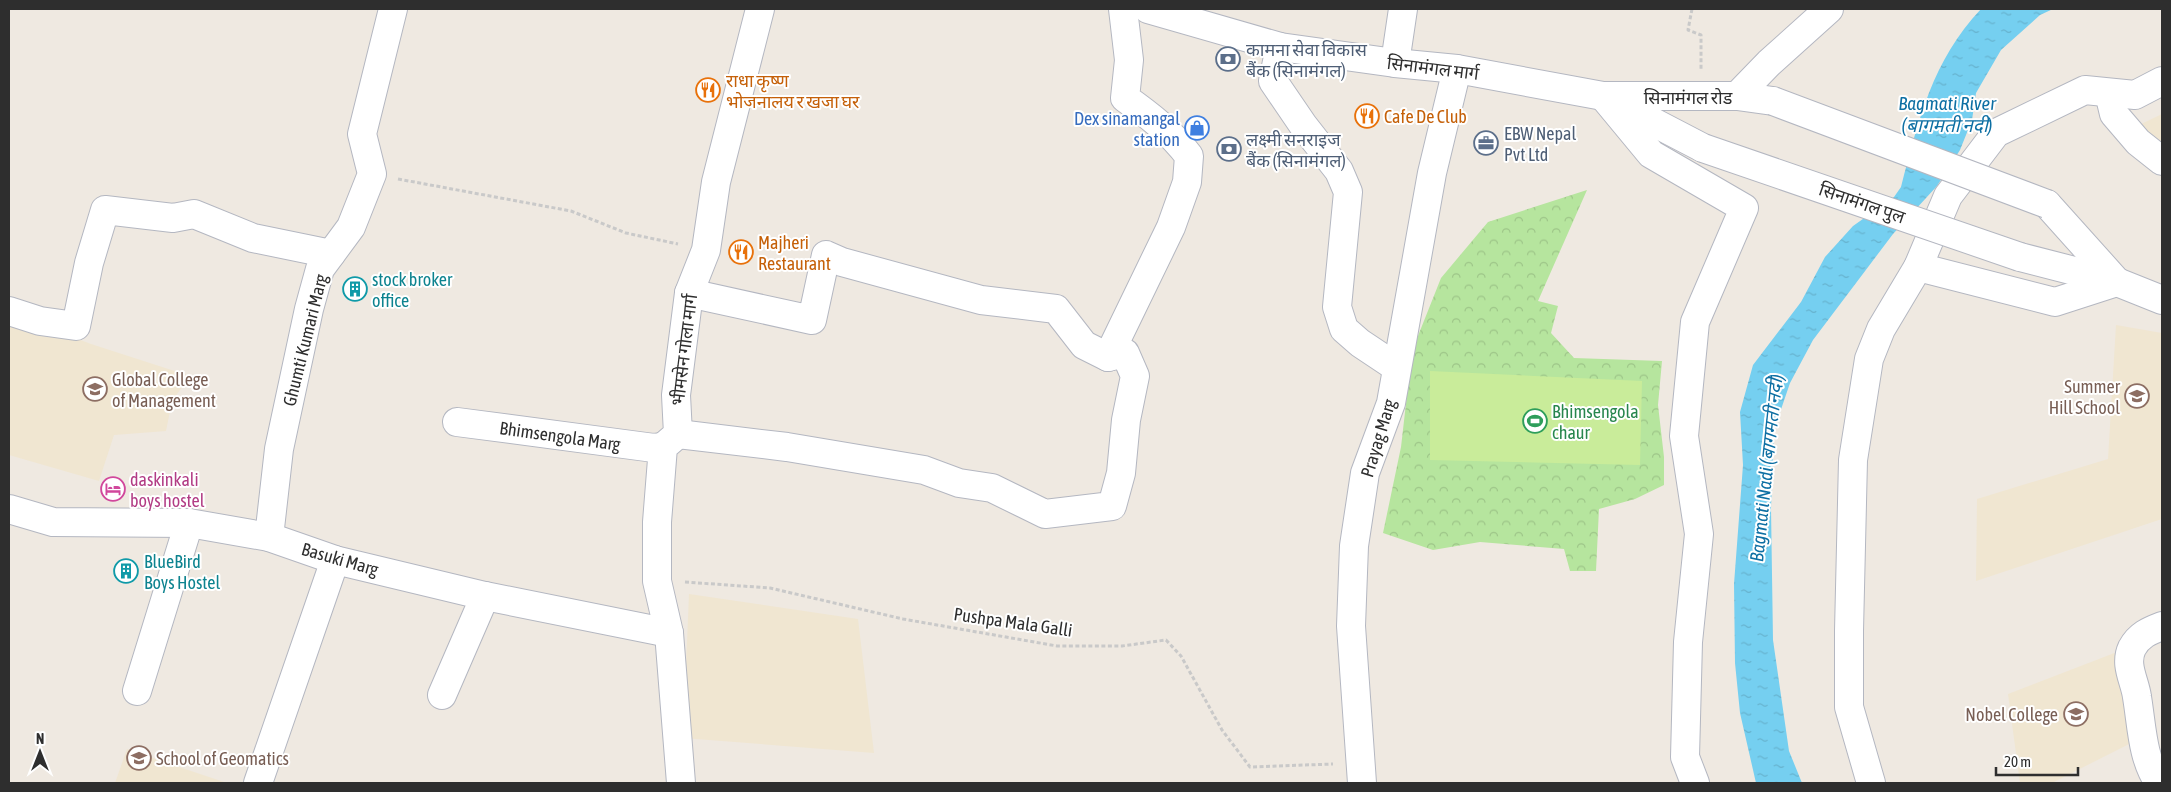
<svg xmlns="http://www.w3.org/2000/svg" width="2171" height="792" viewBox="0 0 2171 792" font-family="'Asap Condensed','Noto Sans Devanagari',sans-serif">
  <style>
    .education { fill: #f0e6d1 }
    .park { fill: url(#park-crowns) }
    .pitch { fill: #c9ec9a }
    .water { fill: url(#water-ripples) }
    .lines { fill: none; stroke-linecap: round; stroke-linejoin: round }
    .minor-casing { stroke: #b4b7c1; stroke-width: 30 }
    .secondary-casing { stroke: #b4b7c1; stroke-width: 30 }
    .path { stroke: #c9c9c9; stroke-width: 3; stroke-dasharray: 4 2.5; stroke-linecap: butt }
    .minor { stroke: #fff; stroke-width: 28 }
    .secondary { stroke: #fff; stroke-width: 28 }
    .secondary-bridge-casing { stroke: #b4b7c1; stroke-width: 30; stroke-linecap: butt }
    .secondary-bridge { stroke: #fff; stroke-width: 28 }
    .labels { text-anchor: middle; dominant-baseline: central; stroke-width: 4; stroke-linejoin: round; paint-order: stroke }
    .service-label { font-size: 18px; fill: #4e5e75; stroke: #fff; text-anchor: start }
    .street-label { font-size: 18px; fill: #2e2e2e; stroke: #fff }
    .food-label { font-size: 18px; fill: #c56008; stroke: #fff; text-anchor: start }
    .shop-label { font-size: 18px; fill: #366cbe; stroke: #fff; text-anchor: end }
    .culture-label { font-size: 18px; fill: #0d838f; stroke: #fff; text-anchor: start }
    .education-label { font-size: 18px; fill: #785e54; stroke: #fff; text-anchor: start }
    .leisure-label { font-size: 18px; fill: #27864d; stroke: #fff; text-anchor: start }
    .hotel-label { font-size: 18px; fill: #b23c85; stroke: #fff; text-anchor: start }
    .water-label { font-size: 19px; font-style: italic; fill: #0d6fa3; stroke: #fff }
  </style>
  <defs>
    <pattern id="park-crowns" width="20" height="18" patternUnits="userSpaceOnUse" patternTransform="scale(1.25)"><rect width="20" height="18" fill="#b6e59e"/><path d="M2 6a3 3 0 1 1 6 0M12 15a3 3 0 1 1 6 0" fill="none" stroke="#9dc588"/></pattern>
    <pattern id="water-ripples" width="26" height="14" patternUnits="userSpaceOnUse" patternTransform="scale(1.25)"><rect width="26" height="14" fill="#75cff0"/><path d="M2 4q2-2 4 0t4 0M15 11q2-2 4 0t4 0" fill="none" stroke="#66b2ce"/></pattern>
  </defs>
  <rect width="100%" height="100%" fill="#efe9e1"/>
  <g class="education">
    <path d="M2162,114V147L2135,127Z"/>
    <path d="M9,313L91,344L190,376L172,401L166,431L114,435L99,481L9,455Z"/>
    <path d="M2116,325L2162,333V519L1976,581L1977,499L2108,459Z"/>
    <path d="M689,594L858,619L874,753L683,738Z"/>
    <path d="M2117,652L2149,734L2052,783H2020L2008,694Z"/>
    <path d="M127,749L179,767L227,783H115Z"/>
  </g>
  <path class="park" d="M1587,190L1538,301L1558,306L1551,333L1574,358L1662,361L1658,405L1664,457V485L1635,499L1599,509L1596,571H1570L1564,549L1480,542L1433,550L1383,533L1401,447L1412,351L1441,278L1488,222Z"/>
  <path class="pitch" d="M1430,371L1642,381L1640,465L1430,460Z"/>
  <path class="water" d="M1981,9H2053L2040,15L2001,50L1976,93L1972,120L1960,150L1937,186L1893,234L1813,340L1790,383L1774,430L1771,508L1773,640L1789,751L1802,783H1756L1740,713L1735,663L1734,584L1743,465L1740,412L1753,365L1801,302L1825,257L1853,226L1894,197L1901,187C1919,119 1932,61 1981,9Z"/>
  <g class="lines">
    <g class="minor-casing">
      <g id="minor">
        <path d="M1280,47L1273,81L1303,125L1339,171L1348,192L1337,307L1344,329L1360,343L1396,367"/>
        <path d="M1395,63L1403,9"/>
        <path d="M2109,93L2114,114L2138,142L2162,161"/>
        <path d="M1603,96L1651,154L1744,208L1695,322L1684,436L1699,534L1688,642L1685,757L1695,783"/>
        <path d="M1737,96L1769,63L1829,9"/>
        <path d="M1918,267L2055,302L2117,282"/>
        <path d="M689,293L812,320L826,255L842,262L981,300L1056,309L1084,345L1108,357"/>
        <path d="M9,311L40,321L76,326L89,263L105,210L173,218L194,214L253,238L331,254"/>
        <path d="M457,422L654,448L663,447"/>
        <path d="M678,434L787,447L924,470L959,483L992,488L1045,514L1112,506L1121,473L1126,420L1135,376L1125,353L1108,357L1171,227L1187,182L1189,156C1171,132 1149,115 1125,98L1129,60L1123,9"/>
        <path d="M9,509L53,522L189,523L269,537L335,560L485,596L669,633"/>
        <path d="M269,537L279,449L309,309L320,269L351,227L372,174L362,134L393,9"/>
        <path d="M137,691L189,523"/>
        <path d="M442,695L485,596"/>
        <path d="M258,783L335,560"/>
        <path d="M681,783L669,633L657,581V522L663,447L678,434L676,395L689,293L706,250L716,182L760,9"/>
        <path d="M1362,783L1351,626L1354,546L1365,473L1391,403L1432,173L1457,69"/>
        <path d="M1871,783L1849,707V631L1853,460L1869,359L1881,329L1918,267L1948,196L1996,133L2085,90L2135,95L2162,81"/>
        <path d="M2159,783C2142,758 2142,727 2137,697C2135,681 2124,665 2132,648C2139,635 2149,631 2162,626"/>
      </g>
    </g>
    <g class="secondary-casing">
      <g id="secondary">
        <path d="M1148,9L1280,47L1395,63L1457,69L1603,96H1737L1773,101"/>
        <path d="M1607,98L1703,148"/>
        <path d="M2047,204L2117,282"/>
        <path d="M2020,257L2117,282L2162,300"/>
      </g>
    </g>
    <g class="path">
      <path d="M1692,9L1688,30L1701,35V69"/>
      <path d="M398,179L571,211L626,233L678,244"/>
      <path d="M685,582L770,588L903,619L1057,646H1122L1166,640L1181,656L1222,730L1250,767L1333,764"/>
    </g>
    <use href="#minor" class="minor"/>
    <use href="#secondary" class="secondary"/>
    <g class="secondary-bridge-casing">
      <g id="secondary-bridge">
        <path d="M1773,101L2047,204"/>
        <path d="M1703,148L2020,257"/>
      </g>
    </g>
    <use href="#secondary-bridge" class="secondary-bridge"/>
  </g>
  <defs>
    <g id="bank-ring" transform="scale(1.25)"><circle r="9.5" fill="#fff" stroke="#5c6f8a" stroke-width="1.5"/><path d="M-6-4H6V4H-6ZM0-2.3a2.3 2.3 0 1 0 0 4.6a2.3 2.3 0 1 0 0-4.6Z" fill="#5c6f8a"/></g>
    <g id="restaurant-ring" transform="scale(1.25)"><circle r="9.5" fill="#fff" stroke="#e8710a" stroke-width="1.5"/><path d="M-5-6h1v4h1v-4h1v4h1v-4h1v5L-1.5 .5V6h-2V.5L-5-1ZM5-6V6H3V1.5H1.5Q1.5-4 5-6Z" fill="#e8710a"/></g>
    <g id="shop-ring" transform="scale(1.25)"><circle r="9.5" fill="#fff" stroke="#3f7fe0" stroke-width="1.5"/><path d="M-5-2.5h2.3a2.7 3.5 0 0 1 5.4 0H5L5.5 6h-11ZM-1.5-2.5h3a1.5 2.3 0 0 0-3 0Z" fill="#3f7fe0"/></g>
    <g id="office-ring" transform="scale(1.25)"><circle r="9.5" fill="#fff" stroke="#5c6f8a" stroke-width="1.5"/><path d="M-6-3h4V-5.5h4V-3h4V5H-6ZM-1-4.5V-3h2v-1.5ZM-6 0V1H6V0Z" fill="#5c6f8a"/></g>
    <g id="building-ring" transform="scale(1.25)"><circle r="9.5" fill="#fff" stroke="#0f9aa8" stroke-width="1.5"/><path d="M-4-6H4V6H1V3H-1V6H-4ZM-2.5-4.3h1.7v1.8h-1.7ZM.8-4.3h1.7v1.8H.8ZM-2.5-1h1.7V.8h-1.7ZM.8-1h1.7V.8H.8Z" fill="#0f9aa8"/></g>
    <g id="university-ring" transform="scale(1.25)"><circle r="9.5" fill="#fff" stroke="#8d6e63" stroke-width="1.5"/><path d="M0-5L7-2L0 1L-7-2ZM-4 1L0 2.5L4 1V4Q0 6-4 4Z" fill="#8d6e63"/></g>
    <g id="school-ring" transform="scale(1.25)"><circle r="9.5" fill="#fff" stroke="#8d6e63" stroke-width="1.5"/><path d="M0-5L7-2L0 1L-7-2ZM-4 1L0 2.5L4 1V4Q0 6-4 4Z" fill="#8d6e63"/></g>
    <g id="stadium-ring" transform="scale(1.25)"><circle r="9.5" fill="#fff" stroke="#2e9e5b" stroke-width="1.5"/><path d="M0-5a6.5 5 0 1 0 0 10a6.5 5 0 1 0 0-10ZM-3.5-1.8h7v3.6h-7Z" fill="#2e9e5b"/></g>
    <g id="hotel-ring" transform="scale(1.25)"><circle r="9.5" fill="#fff" stroke="#d1479c" stroke-width="1.5"/><path d="M-6-4.5h1.5V1H6V5H4.5V3h-9V5H-6ZM-4 0a1.8 1.8 0 1 1 3.6 0ZM.5 0V-2.5h3Q6-2.5 6 0Z" fill="#d1479c"/></g>
  </defs>
  <g fill-rule="evenodd">
    <use href="#bank-ring" x="1228" y="59"/>
    <use href="#restaurant-ring" x="708" y="90"/>
    <use href="#restaurant-ring" x="1367" y="116"/>
    <use href="#shop-ring" x="1197" y="128"/>
    <use href="#office-ring" x="1486" y="143"/>
    <use href="#bank-ring" x="1229" y="149"/>
    <use href="#restaurant-ring" x="741" y="252"/>
    <use href="#building-ring" x="355" y="289"/>
    <use href="#university-ring" x="95" y="389"/>
    <use href="#school-ring" x="2137" y="396"/>
    <use href="#stadium-ring" x="1535" y="421"/>
    <use href="#hotel-ring" x="113" y="489"/>
    <use href="#building-ring" x="126" y="571"/>
    <use href="#university-ring" x="2076" y="714"/>
    <use href="#university-ring" x="139" y="758"/>
  </g>
  <g class="labels">
    <g class="service-label">
      <text x="1246" y="49">कामना सेवा विकास<tspan x="1246" dy="21">बैंक (सिनामंगल)</tspan></text>
      <text x="1504" y="133">EBW Nepal<tspan x="1504" dy="21">Pvt Ltd</tspan></text>
      <text x="1246" y="139">लक्ष्मी सनराइज<tspan x="1246" dy="21">बैंक (सिनामंगल)</tspan></text>
    </g>
    <g class="street-label">
      <text transform="translate(1433 68) rotate(7)">सिनामंगल मार्ग</text>
      <text x="1688" y="97">सिनामंगल रोड</text>
      <text transform="translate(1862 203) rotate(19)">सिनामंगल पुल</text>
      <text transform="translate(305 340) rotate(-76)">Ghumti Kumari Marg</text>
      <text transform="translate(684 350) rotate(-83)">भीमसेन गोला मार्ग</text>
      <text transform="translate(560 436) rotate(8)">Bhimsengola Marg</text>
      <text transform="translate(1378 438) rotate(-73)">Prayag Marg</text>
      <text transform="translate(340 559) rotate(16)">Basuki Marg</text>
      <text transform="translate(1013 622) rotate(8)">Pushpa Mala Galli</text>
    </g>
    <g class="food-label">
      <text x="726" y="80">राधा कृष्ण<tspan x="726" dy="21">भोजनालय र खजा घर</tspan></text>
      <text x="1384" y="116">Cafe De Club</text>
      <text x="758" y="242">Majheri<tspan x="758" dy="21">Restaurant</tspan></text>
    </g>
    <g class="shop-label">
      <text x="1180" y="118">Dex sinamangal<tspan x="1180" dy="21">station</tspan></text>
    </g>
    <g class="culture-label">
      <text x="372" y="279">stock broker<tspan x="372" dy="21">office</tspan></text>
      <text x="144" y="561">BlueBird<tspan x="144" dy="21">Boys Hostel</tspan></text>
    </g>
    <g class="education-label">
      <text x="112" y="379">Global College<tspan x="112" dy="21">of Management</tspan></text>
      <text x="2120" y="386" text-anchor="end">Summer<tspan x="2120" dy="21">Hill School</tspan></text>
      <text x="2058" y="714" text-anchor="end">Nobel College</text>
      <text x="156" y="758">School of Geomatics</text>
    </g>
    <g class="leisure-label">
      <text x="1552" y="411">Bhimsengola<tspan x="1552" dy="21">chaur</tspan></text>
    </g>
    <g class="hotel-label">
      <text x="130" y="479">daskinkali<tspan x="130" dy="21">boys hostel</tspan></text>
    </g>
    <g class="water-label">
      <text x="1947" y="103">Bagmati River<tspan x="1947" dy="22">(बागमती नदी)</tspan></text>
      <text transform="translate(1766 468) rotate(-84)">Bagmati Nadi (बागमती नदी)</text>
    </g>
  </g>
  <rect width="2171" height="792" fill="none" stroke="#2e2e2e" stroke-width="20"/>
  <g transform="translate(40 752)" stroke="#ffffff" stroke-width="4" paint-order="stroke">
  <path d="M0-4L9 19L0 12L-9 19Z" fill="#2e2e2e"/>
  <text y="-8" font-size="14" font-weight="bold" text-anchor="middle" fill="#2e2e2e">N</text>
  </g>
  <path d="M1996 767v8h82v-8" fill="none" stroke="#2e2e2e" stroke-width="2.5"/>
  <text x="2004" y="767" font-size="15" fill="#2e2e2e" stroke="#ffffff" stroke-width="4" paint-order="stroke">20 m</text>
</svg>
